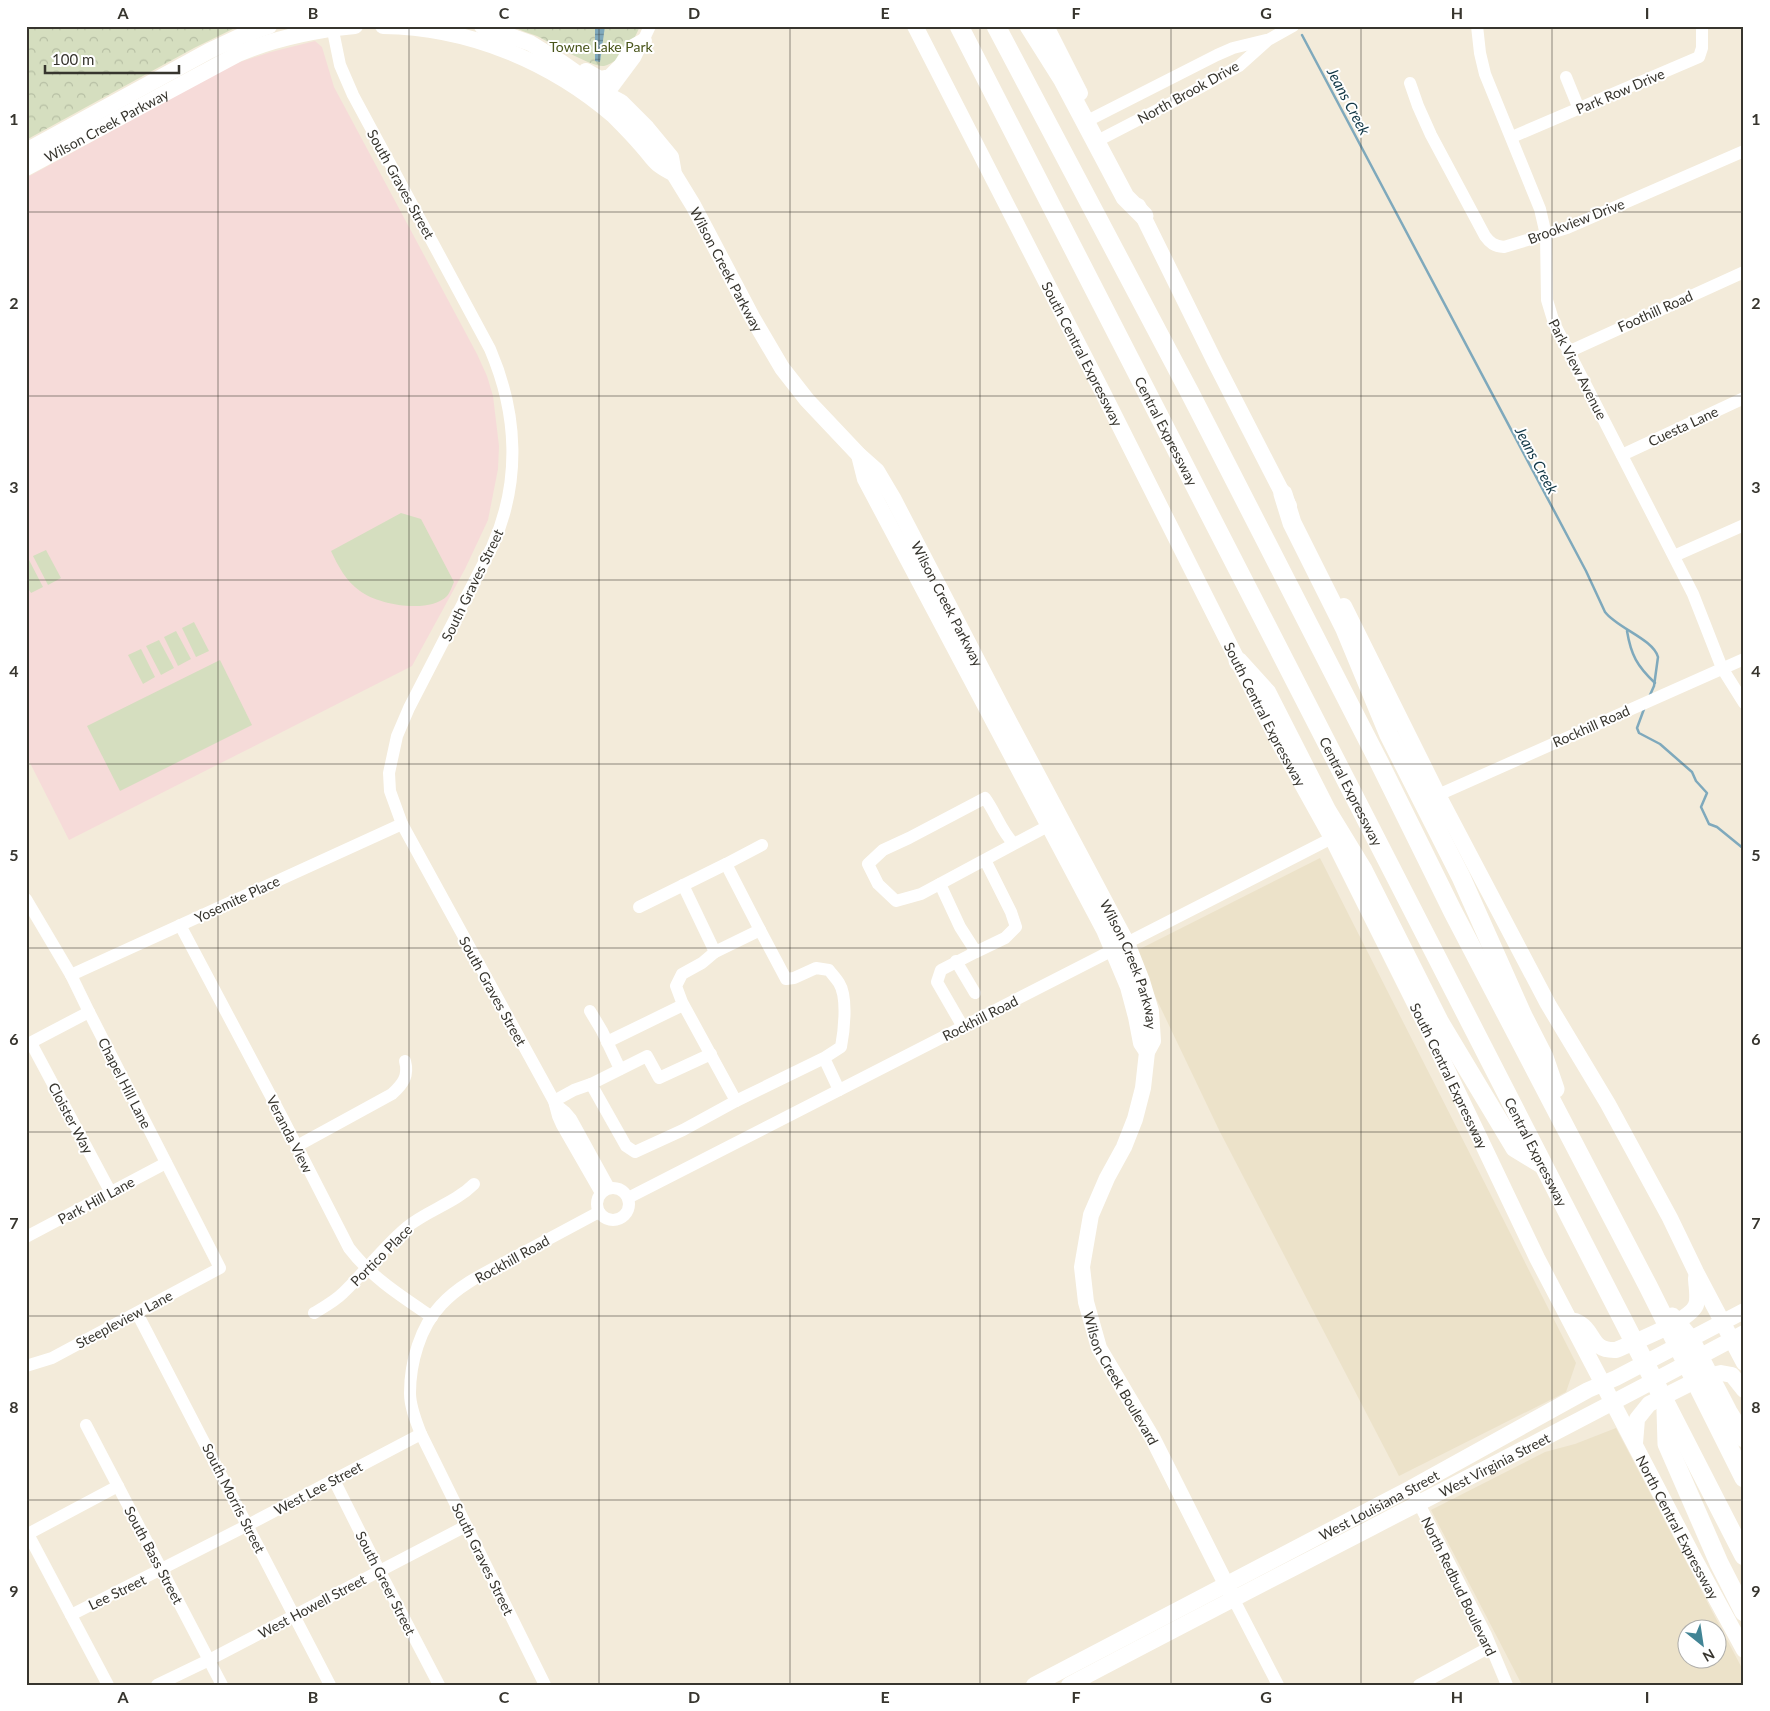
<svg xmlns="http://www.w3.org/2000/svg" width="1770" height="1711" viewBox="0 0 1770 1711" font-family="Lato,sans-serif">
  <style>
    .built { fill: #ece2c9; fill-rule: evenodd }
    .education { fill: #f6dbd9 }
    .green { fill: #d5debf }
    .forest { fill: url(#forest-crowns) }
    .water { fill: url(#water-rules) }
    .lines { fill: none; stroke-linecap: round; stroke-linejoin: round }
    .stream { stroke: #7fa9bc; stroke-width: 2.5 }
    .minor { stroke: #fff; stroke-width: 12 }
    .major { stroke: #fff; stroke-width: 16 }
    .highway { stroke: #fff; stroke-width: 19 }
    .grid { fill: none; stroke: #37352e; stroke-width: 1; stroke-opacity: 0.55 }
    .labels { text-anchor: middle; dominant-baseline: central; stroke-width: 4; stroke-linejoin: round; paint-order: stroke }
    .park-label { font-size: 14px; fill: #49551a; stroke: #fff }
    .street-label { font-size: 14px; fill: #37352e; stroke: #fff }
    .water-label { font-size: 15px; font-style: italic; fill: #103645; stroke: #fff }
    .neatline { fill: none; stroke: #37352e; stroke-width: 2 }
    .grid-label { font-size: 16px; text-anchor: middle; font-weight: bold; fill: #37352e }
  </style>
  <defs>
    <pattern id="forest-crowns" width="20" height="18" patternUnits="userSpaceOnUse" patternTransform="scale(1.25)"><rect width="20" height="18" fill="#d5debf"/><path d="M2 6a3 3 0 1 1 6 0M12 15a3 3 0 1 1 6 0" fill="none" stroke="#b7bfa4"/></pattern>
    <pattern id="water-rules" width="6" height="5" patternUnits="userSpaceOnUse" patternTransform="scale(1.25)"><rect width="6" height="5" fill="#7fa9bc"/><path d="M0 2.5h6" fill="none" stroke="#698a99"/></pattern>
  </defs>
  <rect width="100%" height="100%" fill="#f3ebda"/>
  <g class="built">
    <path d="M1320,858L1576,1363L1566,1392L1399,1476L1219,1130L1134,952Z"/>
    <path d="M1616,1428L1744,1672V1685H1522L1431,1510L1545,1452L1575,1444ZM1688,1628H1718V1658H1688Z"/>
  </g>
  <path class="education" d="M315,41L322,47L334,87L477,354L487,376L493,396L499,446L498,469L488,520L465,569L412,666L69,840L26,755V178L215,74L240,62L271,52Z"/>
  <g class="green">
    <path d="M401,513L421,519L454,582C452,586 450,593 447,596C430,614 378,605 360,591C346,581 338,566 331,551Z"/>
    <path d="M46,550L61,578L48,585L33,556Z"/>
    <path d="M28,558L43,587L31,593L26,585V559Z"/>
    <path d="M194,622L209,651L196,657L182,628Z"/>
    <path d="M176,631L191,659L178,666L164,637Z"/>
    <path d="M159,640L174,668L161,675L146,646Z"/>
    <path d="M141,649L155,677L143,684L128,655Z"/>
    <path d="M220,660L252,725L120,791L87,726Z"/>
  </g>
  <g class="forest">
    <path d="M26,26H239L194,48L26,140Z"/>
    <path d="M511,26H640C634,41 622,61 604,66C593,68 549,42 537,36C528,33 520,30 511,26Z"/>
  </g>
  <path class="water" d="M595,26H605L600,62L595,61Z"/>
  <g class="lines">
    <g class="stream">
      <path d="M1302,35L1586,571L1605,612C1617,628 1653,639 1658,657L1654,686L1650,695"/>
      <path d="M1627,631C1631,655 1637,666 1655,683"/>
      <path d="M1644,709L1637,728L1639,733L1660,744L1692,772L1696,781L1707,793L1701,807L1709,824L1717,827L1744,849"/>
    </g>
    <g class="minor">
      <path d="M332,26L340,65L353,95L490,349C518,414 521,482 492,547L409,708L397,736L389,773L390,791L402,824L554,1101L558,1116L562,1125L601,1193"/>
      <path d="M1477,26L1480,53L1485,74L1540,209L1546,235L1547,300L1554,323L1693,594L1722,668L1744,703"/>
      <path d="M1566,77L1579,109"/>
      <path d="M1410,83L1418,106L1431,135L1485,236C1490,243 1494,246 1504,247L1567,228L1744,151"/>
      <path d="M603,101L635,58L650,26"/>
      <path d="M1093,118L1217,55L1233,48L1266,40"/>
      <path d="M1512,137L1699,57L1702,48V26"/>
      <path d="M1103,138L1190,93L1239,66L1268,40L1293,26"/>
      <path d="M1568,352L1744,272"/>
      <path d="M1622,455L1744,398"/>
      <path d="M1674,556L1744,525"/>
      <path d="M1438,795L1744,659"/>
      <path d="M1014,844L921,894L896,901L878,884L868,864L883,850L909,838L985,798C996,813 1001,831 1014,844L1050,825"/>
      <path d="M940,884L960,927L976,952L1005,938L1016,927L1011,912L985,860"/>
      <path d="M683,885L715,952"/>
      <path d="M26,899L71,975L89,1012L220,1268L52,1358L26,1366"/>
      <path d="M639,907L726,864"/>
      <path d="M180,925L283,1119L349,1248C372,1278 401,1296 432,1317"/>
      <path d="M760,930L726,864L762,845"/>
      <path d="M956,961L975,993"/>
      <path d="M71,975L402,824"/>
      <path d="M590,1011L602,1031L620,1069"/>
      <path d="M963,1027L937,982L941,970L976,952"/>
      <path d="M607,1042L683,1005"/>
      <path d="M31,1043L111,1193"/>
      <path d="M26,1045L89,1012"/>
      <path d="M824,1058L736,1101L682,1002L676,986L682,974L702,963L715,952L760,930L786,979L794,978L816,968L829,970C832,974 836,978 839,983C848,997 844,1031 841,1047L824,1058L839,1090"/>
      <path d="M591,1084L647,1056L659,1078L711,1054"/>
      <path d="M554,1101L574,1090L591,1084L626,1146L635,1152L683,1130L736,1101"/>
      <path d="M555,1104L565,1112L571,1119L609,1188"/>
      <path d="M297,1146L392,1094C403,1084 409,1076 405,1061"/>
      <circle cx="613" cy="1204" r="16"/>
      <path d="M628,1198L1332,838"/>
      <path d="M26,1237L166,1163"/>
      <path d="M137,1313L330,1685"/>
      <path d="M314,1313C324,1307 335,1301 343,1293C365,1272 383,1247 407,1227C428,1210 455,1203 474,1184"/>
      <path d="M86,1425L222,1685"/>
      <path d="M334,1480L379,1570L439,1685"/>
      <path d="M1411,1488L1486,1635L1507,1685"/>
      <path d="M28,1534L108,1685"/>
      <path d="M26,1535L118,1486"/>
      <path d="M1233,1598L1278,1685"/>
      <path d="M71,1615L248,1525L421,1434"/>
      <path d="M157,1685L209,1660L466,1526"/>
      <path d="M545,1685L421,1434C416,1421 410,1407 410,1393C410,1363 420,1327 441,1305C461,1283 489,1271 515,1257C543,1242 571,1227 599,1212"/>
      <path d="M1419,1685L1490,1647"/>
    </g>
    <g class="major">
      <path d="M383,26C468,27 550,61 614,116C624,126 634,136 643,147C648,152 652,159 658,164C663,168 669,171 674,174"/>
      <path id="s1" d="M482,26L530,43L561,62L608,95L621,102L647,128L671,157L674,174L693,205L752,317L782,368L807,400L859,455L877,471L893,498L1001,706L1127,943L1142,981L1151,1011L1153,1041L1147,1052L1143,1088L1135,1119L1124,1147L1107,1178L1091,1215L1082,1267L1086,1302L1099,1348L1153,1439L1233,1598"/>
      <path id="s2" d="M915,26L1100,387L1278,741L1332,838L1431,1036L1537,1258L1695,1560L1744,1650"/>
      <path d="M1046,26L1080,93"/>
      <path d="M586,71L600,79L610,77L621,66L633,47L644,41"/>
      <path d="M26,151L209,51L241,36L269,26"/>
      <path id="s3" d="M26,168L238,54C275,38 315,30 355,26"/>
      <path d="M1138,206L1215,362L1289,506"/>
      <path d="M859,455L865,479L1104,930L1128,987L1136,1017L1141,1043L1147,1052"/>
      <path d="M1344,606L1438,795L1548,1004L1608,1104L1670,1218L1696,1272L1744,1363"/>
      <path d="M1575,1321C1597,1330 1588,1351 1616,1350C1633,1342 1690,1321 1696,1305C1699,1298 1696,1285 1696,1278"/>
      <path d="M1635,1443L1637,1419L1649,1404L1703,1377L1721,1373L1732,1375L1744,1390"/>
      <path id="s4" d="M1034,1685L1411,1488L1588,1390L1616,1378L1744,1311"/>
      <path id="s5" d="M1069,1685C1294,1566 1520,1453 1744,1333"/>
    </g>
    <g class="highway">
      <path id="s6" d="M959,26L1744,1556"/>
      <path d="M996,26L1190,393L1380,764L1453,912L1648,1286L1744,1478"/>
      <path d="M1029,26L1063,80L1125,197L1144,216"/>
      <path d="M1283,494L1292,523L1345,629L1389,735L1461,877L1523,1016L1544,1057L1555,1089"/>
      <path d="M1238,661L1267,693L1327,811L1363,870L1440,1023L1515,1148L1543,1165"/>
      <path d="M1672,1317L1690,1339L1728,1412L1744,1438"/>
      <path d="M1666,1410L1667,1444L1719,1563L1744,1612"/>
    </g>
  </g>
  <path class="grid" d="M218,26V1685M409,26V1685M599,26V1685M790,26V1685M980,26V1685M1171,26V1685M1361,26V1685M1552,26V1685M26,212H1744M26,396H1744M26,580H1744M26,764H1744M26,948H1744M26,1132H1744M26,1316H1744M26,1500H1744"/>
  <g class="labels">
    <g class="park-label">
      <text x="601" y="46">Towne Lake Park</text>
    </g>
    <g class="street-label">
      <text transform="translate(1620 91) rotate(-23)">Park Row Drive</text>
      <text transform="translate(1188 92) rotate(-29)">North Brook Drive</text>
      <text stroke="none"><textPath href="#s3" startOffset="91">Wilson Creek Parkway</textPath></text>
      <text transform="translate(401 184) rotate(61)">South Graves Street</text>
      <text transform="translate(1576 221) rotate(-21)">Brookview Drive</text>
      <text stroke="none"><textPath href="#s1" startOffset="360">Wilson Creek Parkway</textPath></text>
      <text transform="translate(1655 311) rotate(-24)">Foothill Road</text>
      <text stroke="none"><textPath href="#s2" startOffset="368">South Central Expressway</textPath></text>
      <text transform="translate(1578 369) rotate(63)">Park View Avenue</text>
      <text transform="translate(1683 426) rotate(-25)">Cuesta Lane</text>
      <text stroke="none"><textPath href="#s6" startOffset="455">Central Expressway</textPath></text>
      <text transform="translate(472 585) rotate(-64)">South Graves Street</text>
      <text stroke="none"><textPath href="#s1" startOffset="764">Wilson Creek Parkway</textPath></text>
      <text stroke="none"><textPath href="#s2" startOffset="772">South Central Expressway</textPath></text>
      <text transform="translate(1591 726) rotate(-24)">Rockhill Road</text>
      <text stroke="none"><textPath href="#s6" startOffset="860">Central Expressway</textPath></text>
      <text transform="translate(237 899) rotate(-25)">Yosemite Place</text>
      <text stroke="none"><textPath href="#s1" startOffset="1169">Wilson Creek Parkway</textPath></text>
      <text transform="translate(493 991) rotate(61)">South Graves Street</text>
      <text transform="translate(980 1018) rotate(-27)">Rockhill Road</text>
      <text stroke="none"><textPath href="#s2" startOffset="1178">South Central Expressway</textPath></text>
      <text transform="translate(125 1083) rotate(63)">Chapel Hill Lane</text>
      <text transform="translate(71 1118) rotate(62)">Cloister Way</text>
      <text transform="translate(290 1134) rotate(63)">Veranda View</text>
      <text stroke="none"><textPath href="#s6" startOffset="1265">Central Expressway</textPath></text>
      <text transform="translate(96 1200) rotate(-28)">Park Hill Lane</text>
      <text transform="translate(381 1255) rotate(-45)">Portico Place</text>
      <text transform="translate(512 1259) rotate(-29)">Rockhill Road</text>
      <text transform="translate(124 1319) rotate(-28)">Steepleview Lane</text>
      <text stroke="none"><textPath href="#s1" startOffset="1609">Wilson Creek Boulevard</textPath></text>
      <text stroke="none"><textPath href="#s5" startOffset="479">West Virginia Street</textPath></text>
      <text transform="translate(318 1488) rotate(-28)">West Lee Street</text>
      <text transform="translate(234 1498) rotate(63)">South Morris Street</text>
      <text stroke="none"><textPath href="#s4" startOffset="389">West Louisiana Street</textPath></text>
      <text stroke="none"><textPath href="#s2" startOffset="1684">North Central Expressway</textPath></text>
      <text transform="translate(154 1555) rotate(62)">South Bass Street</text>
      <text transform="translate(483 1559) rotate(64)">South Graves Street</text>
      <text transform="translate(386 1583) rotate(63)">South Greer Street</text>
      <text transform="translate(1459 1586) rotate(64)">North Redbud Boulevard</text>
      <text transform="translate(117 1592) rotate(-26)">Lee Street</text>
      <text transform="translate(312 1606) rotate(-28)">West Howell Street</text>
    </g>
    <g class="water-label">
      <text transform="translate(1349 101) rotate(62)">Jeans Creek</text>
      <text transform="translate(1537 460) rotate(62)">Jeans Creek</text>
    </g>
  </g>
  <rect width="1770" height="1711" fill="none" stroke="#ffffff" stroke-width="55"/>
  <g transform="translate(1702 1644) rotate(150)"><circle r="24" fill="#ffffff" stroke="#afaeab"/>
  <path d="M0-4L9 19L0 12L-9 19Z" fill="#418495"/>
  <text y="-8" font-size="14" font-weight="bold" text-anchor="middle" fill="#37352e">N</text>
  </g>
  <path d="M45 65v8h134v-8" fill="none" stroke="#37352e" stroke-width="2.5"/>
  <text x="52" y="65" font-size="15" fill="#37352e" stroke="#ffffff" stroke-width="4" paint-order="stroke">100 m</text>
  <rect x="28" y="28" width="1714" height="1656" class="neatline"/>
  <g class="grid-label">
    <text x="123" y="19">A</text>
    <text x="313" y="19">B</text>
    <text x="504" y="19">C</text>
    <text x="694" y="19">D</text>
    <text x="885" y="19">E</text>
    <text x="1076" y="19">F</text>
    <text x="1266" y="19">G</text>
    <text x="1457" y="19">H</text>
    <text x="1647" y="19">I</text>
    <text x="14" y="125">1</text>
    <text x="1756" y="125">1</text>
    <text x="14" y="309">2</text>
    <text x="1756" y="309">2</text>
    <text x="14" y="493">3</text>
    <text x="1756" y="493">3</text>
    <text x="14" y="677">4</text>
    <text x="1756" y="677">4</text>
    <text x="14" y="861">5</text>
    <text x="1756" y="861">5</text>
    <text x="14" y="1045">6</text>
    <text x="1756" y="1045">6</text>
    <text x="14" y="1229">7</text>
    <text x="1756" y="1229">7</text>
    <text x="14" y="1413">8</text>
    <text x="1756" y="1413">8</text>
    <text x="14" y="1597">9</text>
    <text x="1756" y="1597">9</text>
    <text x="123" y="1703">A</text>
    <text x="313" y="1703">B</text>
    <text x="504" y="1703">C</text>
    <text x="694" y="1703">D</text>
    <text x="885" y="1703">E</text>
    <text x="1076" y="1703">F</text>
    <text x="1266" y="1703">G</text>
    <text x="1457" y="1703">H</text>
    <text x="1647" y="1703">I</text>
  </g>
</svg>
